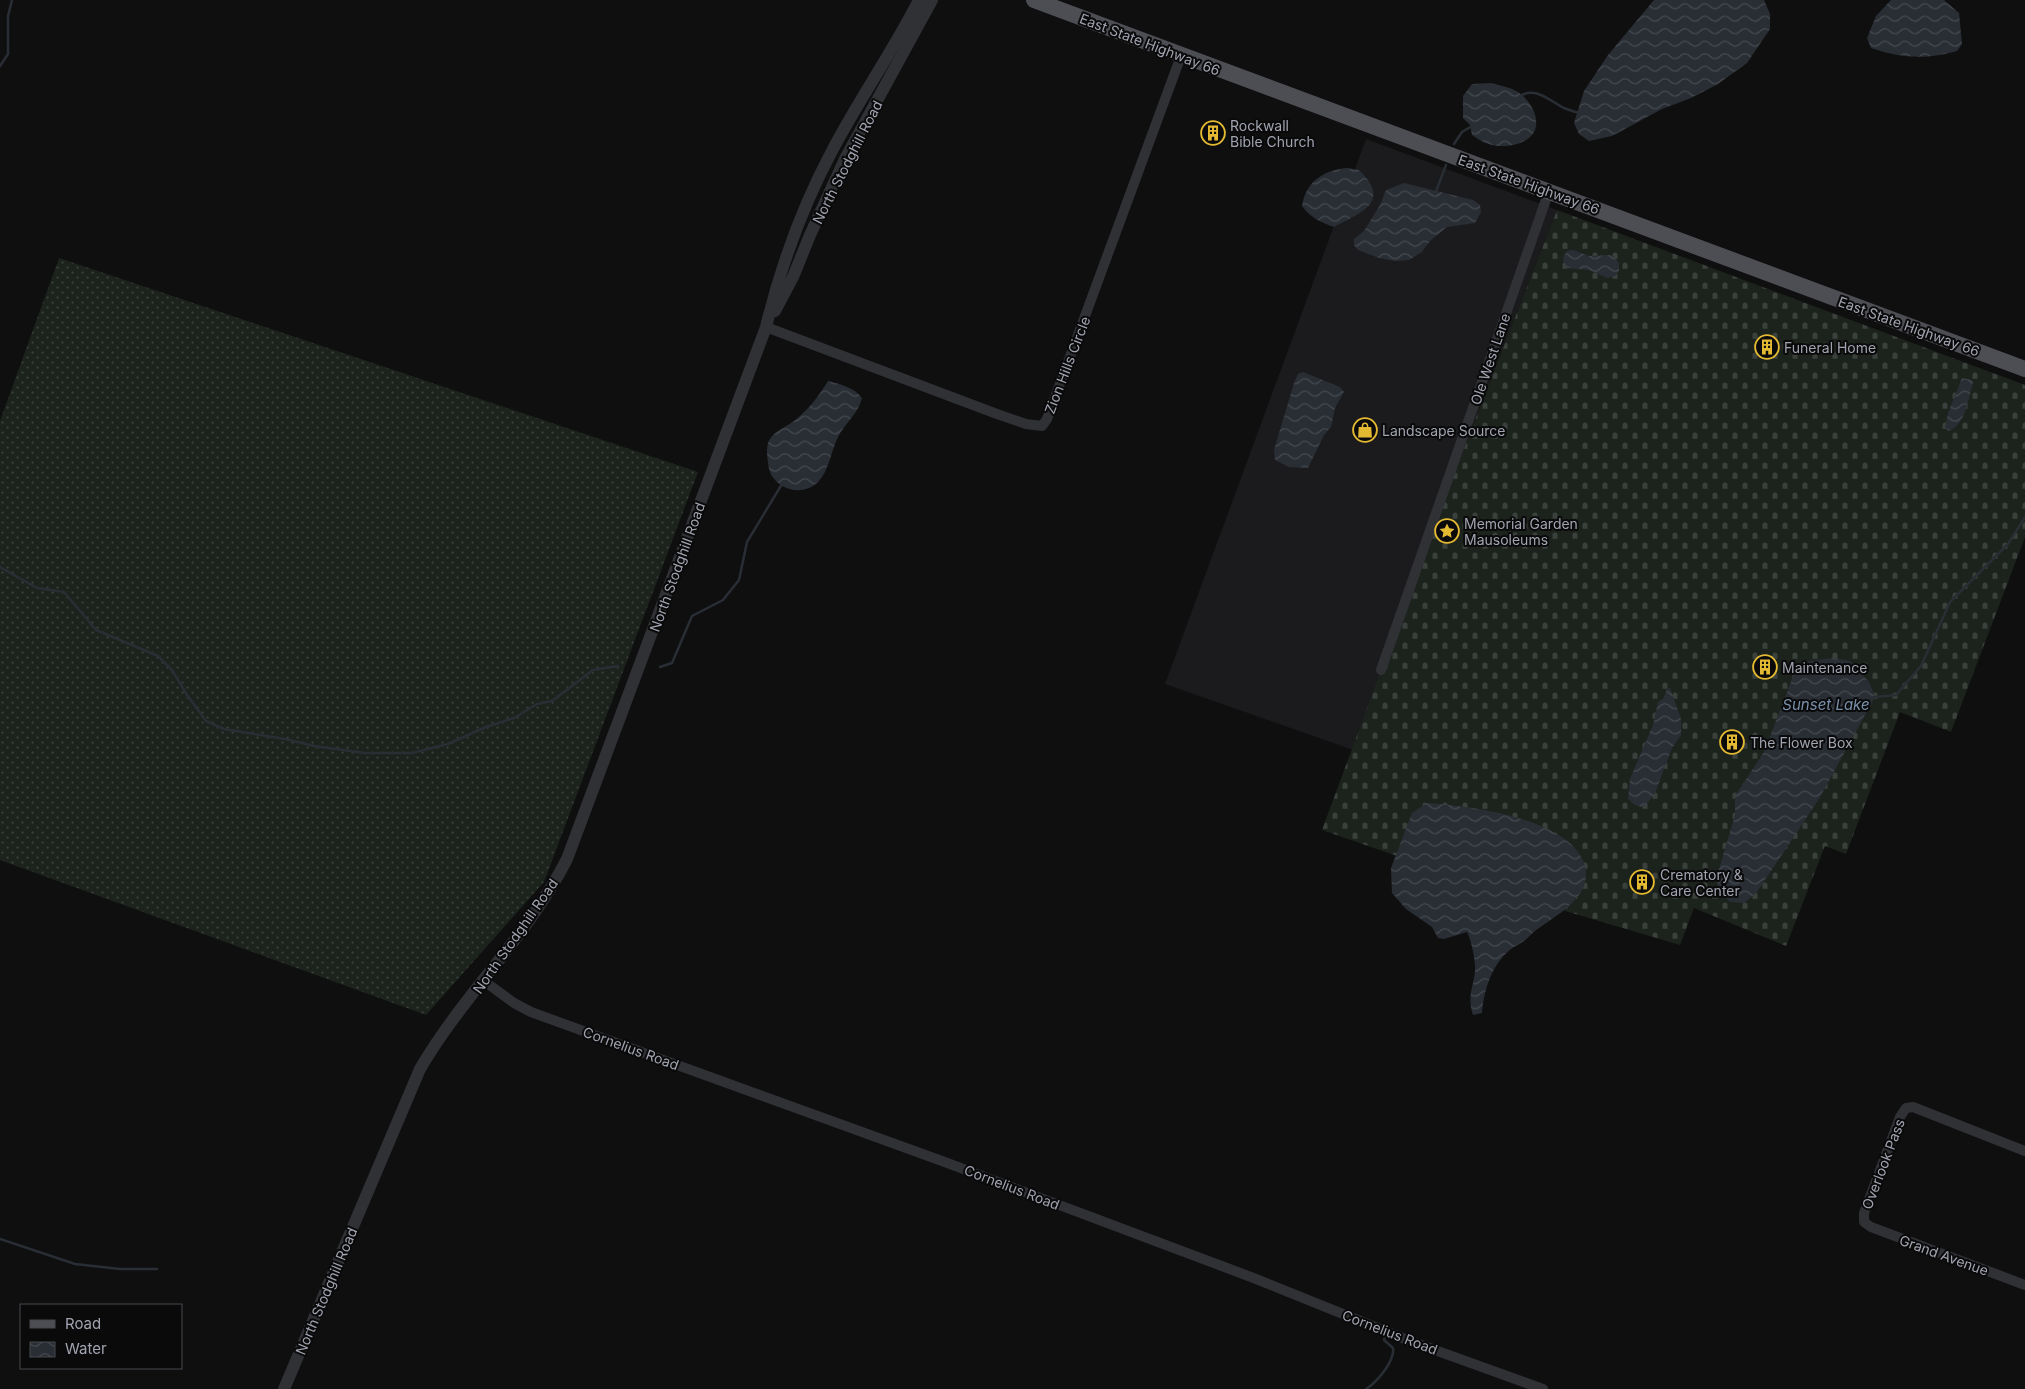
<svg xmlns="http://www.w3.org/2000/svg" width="2025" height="1389" viewBox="0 0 2025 1389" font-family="Inter,sans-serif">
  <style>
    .built { fill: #1b1b1d }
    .grass { fill: url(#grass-dots) }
    .cemetery { fill: url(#cemetery-stones) }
    .water { fill: url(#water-waves) }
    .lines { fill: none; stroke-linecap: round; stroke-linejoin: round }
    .stream { stroke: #292e35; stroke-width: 2.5 }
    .minor { stroke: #303135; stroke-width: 10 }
    .tertiary { stroke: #303135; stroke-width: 12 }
    .primary { stroke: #4d4d54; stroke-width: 16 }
    .labels { text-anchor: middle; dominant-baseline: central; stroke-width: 4; stroke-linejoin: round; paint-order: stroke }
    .street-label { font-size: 14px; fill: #a1a4b0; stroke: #0a0a0b }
    .poi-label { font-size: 14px; fill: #a1a4b0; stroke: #0a0a0b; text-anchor: start }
    .water-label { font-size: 15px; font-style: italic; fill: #798faa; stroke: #0a0a0b }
  </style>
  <defs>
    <pattern id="grass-dots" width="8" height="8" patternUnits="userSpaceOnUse" patternTransform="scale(1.25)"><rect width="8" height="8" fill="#1c231d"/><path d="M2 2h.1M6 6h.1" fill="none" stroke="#3a403b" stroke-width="1.8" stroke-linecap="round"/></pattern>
    <pattern id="cemetery-stones" width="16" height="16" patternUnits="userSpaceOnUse" patternTransform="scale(1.25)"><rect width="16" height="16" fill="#1c231d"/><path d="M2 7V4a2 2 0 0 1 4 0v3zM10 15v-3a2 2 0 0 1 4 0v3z" fill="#3a403b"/></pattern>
    <pattern id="water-waves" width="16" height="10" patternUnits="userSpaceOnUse" patternTransform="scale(1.25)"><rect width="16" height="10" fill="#292e35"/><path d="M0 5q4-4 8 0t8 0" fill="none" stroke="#454950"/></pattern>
  </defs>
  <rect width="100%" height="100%" fill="#0f0f10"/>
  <path class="built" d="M1366,139L1557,210L1449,487L1353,750L1165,684Z"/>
  <path class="grass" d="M59,258L698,472L544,882L426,1015L0,860V421Z"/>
  <path class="cemetery" d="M1557,210L2025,385V537L1951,732L1900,712L1846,854L1825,846L1786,946L1694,908L1680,945L1501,892L1322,830L1449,487Z"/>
  <g class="water">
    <path d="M1654,0H1764L1770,14V29L1747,63L1718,84L1691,98L1662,109L1612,136L1589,141L1579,134L1574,123L1584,91L1608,55Z"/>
    <path d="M1891,0H1944L1959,13L1962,44L1957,51C1927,60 1900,58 1871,48L1867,38L1876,16Z"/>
    <path d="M1490,83C1498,85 1509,87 1516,91C1529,98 1540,116 1535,130C1529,145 1503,149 1489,144C1483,143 1477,138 1472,135L1470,125L1463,118V96L1472,84Z"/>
    <path d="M1346,168L1359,170C1392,202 1362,212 1334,227C1320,222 1311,218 1302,206C1306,182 1322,171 1346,168Z"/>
    <path d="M1404,183L1473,200L1480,205L1481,212L1475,223L1447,227L1430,241L1422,252L1409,260L1395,261L1379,258L1358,250L1354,245V239L1364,231L1380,205L1386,190Z"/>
    <path d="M1573,250L1589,256L1610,255L1614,257L1619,263V271L1615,276L1607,278L1589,270L1568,268L1563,261C1564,254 1566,250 1573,250Z"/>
    <path d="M1303,372L1340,387L1344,392L1335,408L1331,427L1324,435L1308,468L1289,467L1275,460L1274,450L1294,383L1298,374Z"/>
    <path d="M1962,378L1972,380L1973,383C1968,399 1966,424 1949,431L1945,428L1948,413Z"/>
    <path d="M828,381C840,384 855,388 862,398C858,414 845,423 838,437C831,451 829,471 818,482C805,495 782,492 772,476C768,470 768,461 767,454C767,450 767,443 770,439C775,431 784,428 791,423C806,413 819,396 828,381Z"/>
    <path d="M1833,658L1850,661L1869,682L1875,697L1819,799L1757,892L1744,903L1730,902L1718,889L1717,876L1735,815V796L1764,752L1796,669L1809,661Z"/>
    <path d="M1670,688L1681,719V735L1672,748L1655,793L1647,804L1641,807L1635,805L1628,799L1630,779L1653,725L1658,702L1663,699L1667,689Z"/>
    <path d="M1427,803C1469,806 1572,818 1585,866C1587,874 1586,885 1581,892C1570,909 1551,919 1535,931C1531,934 1528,938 1524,941C1520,944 1515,946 1511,949C1492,964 1484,989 1482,1013L1473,1015C1467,996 1473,989 1475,971C1476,962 1471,939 1467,932L1444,939L1438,938L1432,927L1406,909L1392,893L1391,868L1412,813Z"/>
  </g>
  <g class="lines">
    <g class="stream">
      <path d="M0,66L8,54V16L12,0"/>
      <path d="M1519,97C1534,85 1550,101 1564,108C1569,110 1574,112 1580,113"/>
      <path d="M1454,144L1462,132L1472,126"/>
      <path d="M1435,194L1446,165"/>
      <path d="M0,567L37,588L64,592L96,630L158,656L172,670L187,695L206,721L224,729L285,739L314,746L365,753H412L448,744L486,727L514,718L537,704L552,701L593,670L618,666"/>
      <path d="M660,667L672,663L692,616L723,600L739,580L747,542L782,484"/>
      <path d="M1874,697L1896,695L1921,666L1950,602L2008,544L2025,517"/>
      <path d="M0,1239L75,1264L120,1269H157"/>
      <path d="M1366,1389C1377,1382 1395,1361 1393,1348L1384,1340L1385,1336"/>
    </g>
    <g class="minor">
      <path d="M766,327L997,414L1026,424L1042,426L1047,419L1181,56"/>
      <path d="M1381,670L1549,191"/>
      <path d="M484,981L514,1003L531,1012L942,1161L1251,1277L1410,1341L1543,1389"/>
      <path d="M2025,1151L1913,1107L1906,1108L1900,1117L1864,1213V1222L1871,1227L2025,1285"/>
    </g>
    <g class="tertiary">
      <path d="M775,311L793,277L810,235L845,159L932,0"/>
      <path d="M284,1389L420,1069C463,995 528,936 567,859L766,327C781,265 803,205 833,149C860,98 893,51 919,0"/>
    </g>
    <path class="primary" d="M1034,0L2025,369"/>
  </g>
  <defs>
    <g id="building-ring" transform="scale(1.25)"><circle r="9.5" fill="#0a0a0b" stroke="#e4ba33" stroke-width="1.5"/><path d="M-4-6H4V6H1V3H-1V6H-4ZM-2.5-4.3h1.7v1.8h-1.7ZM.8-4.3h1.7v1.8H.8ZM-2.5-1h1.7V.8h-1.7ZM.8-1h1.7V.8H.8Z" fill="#e4ba33"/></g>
    <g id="shop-ring" transform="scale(1.25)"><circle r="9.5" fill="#0a0a0b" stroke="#e4ba33" stroke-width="1.5"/><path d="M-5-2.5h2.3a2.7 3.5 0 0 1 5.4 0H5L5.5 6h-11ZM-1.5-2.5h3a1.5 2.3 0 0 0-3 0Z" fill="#e4ba33"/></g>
    <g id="sight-ring" transform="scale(1.25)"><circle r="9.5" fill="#0a0a0b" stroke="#e4ba33" stroke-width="1.5"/><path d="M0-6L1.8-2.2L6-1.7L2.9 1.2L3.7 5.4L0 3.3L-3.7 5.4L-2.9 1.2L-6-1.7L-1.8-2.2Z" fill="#e4ba33"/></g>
  </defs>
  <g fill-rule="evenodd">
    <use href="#building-ring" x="1213" y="133"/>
    <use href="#building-ring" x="1767" y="347"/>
    <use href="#shop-ring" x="1365" y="430"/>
    <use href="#sight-ring" x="1447" y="531"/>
    <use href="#building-ring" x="1765" y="667"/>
    <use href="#building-ring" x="1732" y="742"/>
    <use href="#building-ring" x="1642" y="882"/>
  </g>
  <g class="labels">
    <g class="street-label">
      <text transform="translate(1150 44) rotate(21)">East State Highway 66</text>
      <text transform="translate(847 162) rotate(-63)">North Stodghill Road</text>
      <text transform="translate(1529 184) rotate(20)">East State Highway 66</text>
      <text transform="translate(1909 326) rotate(20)">East State Highway 66</text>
      <text transform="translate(1490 359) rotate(-71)">Ole West Lane</text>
      <text transform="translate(1067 365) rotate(-69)">Zion Hills Circle</text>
      <text transform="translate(677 567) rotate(-70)">North Stodghill Road</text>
      <text transform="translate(515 936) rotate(-55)">North Stodghill Road</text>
      <text transform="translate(631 1048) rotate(20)">Cornelius Road</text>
      <text transform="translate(1883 1164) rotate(-69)">Overlook Pass</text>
      <text transform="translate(1012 1187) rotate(21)">Cornelius Road</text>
      <text transform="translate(1944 1255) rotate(20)">Grand Avenue</text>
      <text transform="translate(326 1291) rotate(-67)">North Stodghill Road</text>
      <text transform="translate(1390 1332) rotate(21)">Cornelius Road</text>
    </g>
    <g class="poi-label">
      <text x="1230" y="125">Rockwall<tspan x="1230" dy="16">Bible Church</tspan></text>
      <text x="1784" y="347">Funeral Home</text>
      <text x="1382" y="430">Landscape Source</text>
      <text x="1464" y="523">Memorial Garden<tspan x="1464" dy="16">Mausoleums</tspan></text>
      <text x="1782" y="667">Maintenance</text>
      <text x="1750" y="742">The Flower Box</text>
      <text x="1660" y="874">Crematory &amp;<tspan x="1660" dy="16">Care Center</tspan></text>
    </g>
    <g class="water-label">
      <text x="1826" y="704">Sunset Lake</text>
    </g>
  </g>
  <rect x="20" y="1304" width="162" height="65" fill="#0a0a0b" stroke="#46484d"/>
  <rect x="30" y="1320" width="25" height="8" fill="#4d4d54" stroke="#46484d"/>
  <text x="65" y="1329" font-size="15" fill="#a1a4b0">Road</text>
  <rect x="30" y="1342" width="25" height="15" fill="url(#water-waves)" stroke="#46484d"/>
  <text x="65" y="1354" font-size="15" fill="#a1a4b0">Water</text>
</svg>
